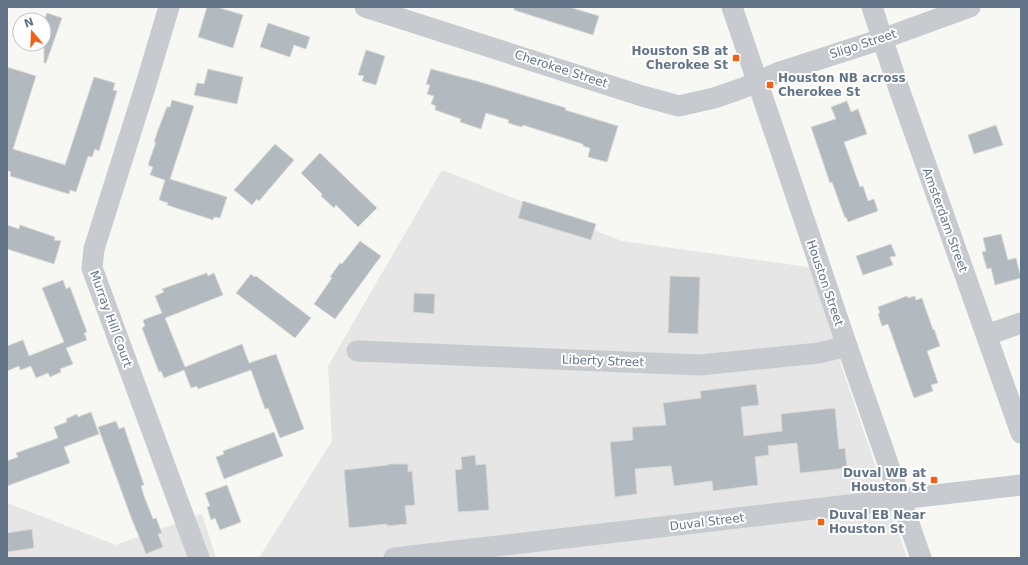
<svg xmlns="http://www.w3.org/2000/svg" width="1028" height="565" viewBox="0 0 1028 565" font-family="'DejaVu Sans',sans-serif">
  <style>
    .built { fill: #e5e6e5 }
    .building { fill: #b2b9bf; stroke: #d9d9d6 }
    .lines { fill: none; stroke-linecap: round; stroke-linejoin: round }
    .minor { stroke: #c7cace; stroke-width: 21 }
    .poi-dot { fill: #f2601a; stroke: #fff; stroke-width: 1.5 }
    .labels { text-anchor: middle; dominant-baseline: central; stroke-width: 4; stroke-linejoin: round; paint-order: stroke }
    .street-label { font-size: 12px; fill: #647488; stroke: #fff }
    .poi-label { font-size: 12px; font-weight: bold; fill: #647488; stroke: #fff; text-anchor: end }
  </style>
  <rect width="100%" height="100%" fill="#f7f7f4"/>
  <g class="built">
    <path d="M442,170L622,241L815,268L841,365L907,558H259L332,441L328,366Z"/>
    <path d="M7,503L116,545L202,514L216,558H7Z"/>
  </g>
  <g class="building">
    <path d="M207,7H217L243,15L233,48L198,37Z"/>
    <path d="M514,7H569L599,16L593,35L514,10Z"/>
    <path d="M47,13L62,18L46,63H44V21Z"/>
    <path d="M268,23L310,37L306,49L294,45L290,57L260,47Z"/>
    <path d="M366,50L385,56L376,85L362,81L364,76L358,75Z"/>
    <path d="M7,67L36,76L13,149L65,165L94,77L115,83L113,90L117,91L99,151L95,149L92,157L88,156L76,192L70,190L69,194L10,176L11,172L7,170Z"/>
    <path d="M208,69L243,77L237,104L194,95L197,83L204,84Z"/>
    <path d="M431,69L480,82L566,108L565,110L618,126L607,162L588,157L590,148L583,146V144L523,125L522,127L508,123L509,120L486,113L481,129L460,122L461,119L435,110L436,106L431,104L434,96L427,94L430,85L426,84Z"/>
    <path d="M172,100L194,106L170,179L227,197L220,218L214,217L213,220L167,205L168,203L159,200L165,180L150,175L153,167L148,165L156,142H154L158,130L167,107H170Z"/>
    <path d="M847,101L851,112L858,109L867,134L844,142L860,187L863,186L868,201L874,199L878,211L848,222L846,217L845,218L832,182L830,183L811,127L836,119L831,107Z"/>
    <path d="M996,125L1003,145L974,154L968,135Z"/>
    <path d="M275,144L294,160L259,201L257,199L252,205L234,190Z"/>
    <path d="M320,153L377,208L358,227L336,205L334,208L321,196L322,194L301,173Z"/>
    <path d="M523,201L596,224L591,240L518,218Z"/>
    <path d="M7,225L19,229L20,225L55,237L54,240L61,241L54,264L7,249Z"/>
    <path d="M1001,234L1008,260L1016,258L1021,278L995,285L991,268L987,269L982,252L986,251L983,238Z"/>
    <path d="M360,241L381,256L335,319L314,304L332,278L330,277L340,263L342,264Z"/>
    <path d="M891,244L896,256L890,257L893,265L863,275L856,256Z"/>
    <path d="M207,273L208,276L214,273L223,295L165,318L185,367L242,344L249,363L276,354L304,429L280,438L268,408L265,409L251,370L198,389L197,386L191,388L184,370L164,378L161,371L159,372L142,328L145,326L143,320L162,313L155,296L164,292L162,289Z"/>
    <path d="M251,274L254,277L256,276L311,318L295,338L236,293Z"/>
    <path d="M670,276L700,277L698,334L668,333Z"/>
    <path d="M63,280L66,289L70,287L87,332L84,333L87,340L66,348L73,364L60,369L61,372L50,377L48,373L36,378L31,366L20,370L19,366L7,371V346L23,340L29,356L64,342L42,288Z"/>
    <path d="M414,293L435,294L434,314L413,312Z"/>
    <path d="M907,296L908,298L915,296L916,300L922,298L933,330L934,329L940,346L927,351L938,383L931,385L933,391L914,398L888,324L882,326L878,314L880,313L878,307Z"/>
    <path d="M756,384L759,405L741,407L744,436L782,431L781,414L835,408L839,449L845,448L847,468L800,473L797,443L768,446L769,455L755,457L758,485L713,491L712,481L674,486L671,466L635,469L637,494L615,497L610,442L633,440L632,427L666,425L663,403L701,398L700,391Z"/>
    <path d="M91,412L99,434L64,447L70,463L7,486V461L18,457L16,453L58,438L54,427L67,422L66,419L77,414L78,417Z"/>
    <path d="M116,421L119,429L124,427L144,485L141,486L144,496L153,519L156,518L162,533L158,534L163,547L146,554L131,517L98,427Z"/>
    <path d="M274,432L283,456L224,479L216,457L224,454L223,451Z"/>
    <path d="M475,455L476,465L486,464L489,510L458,512L455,470L462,469L461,457Z"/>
    <path d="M388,464H408V472L412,471L415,505L405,506L407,524L387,526V524L349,528L344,470L388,465Z"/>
    <path d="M227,485L241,522L220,530L215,518L211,520L207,507L210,506L205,493Z"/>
    <path d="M32,529L34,548L7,552V533Z"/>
  </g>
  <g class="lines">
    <g class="minor">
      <path d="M169,7L146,84L94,249L92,268L199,558"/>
      <path d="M365,7L642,96L679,106L714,98L743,88L777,73L882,39L970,7"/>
      <path d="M732,7L847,346L921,558"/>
      <path d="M872,7L899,89L1021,433"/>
      <path d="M987,335L1021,323"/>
      <path d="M357,351L700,365L819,353L847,346"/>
      <path d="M394,558L1021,485"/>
    </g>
  </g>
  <g class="poi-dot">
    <rect x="732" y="54" width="8" height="8" rx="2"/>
    <rect x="766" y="81" width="8" height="8" rx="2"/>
    <rect x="930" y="476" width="8" height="8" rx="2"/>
    <rect x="817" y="518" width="8" height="8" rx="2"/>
  </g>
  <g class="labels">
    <g class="street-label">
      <text transform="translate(863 44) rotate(-18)">Sligo Street</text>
      <text transform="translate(561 69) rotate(18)">Cherokee Street</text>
      <text transform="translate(945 220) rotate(70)">Amsterdam Street</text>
      <text transform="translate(825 283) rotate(71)">Houston Street</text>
      <text transform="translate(111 319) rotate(70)">Murray Hill Court</text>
      <text transform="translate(603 361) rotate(2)">Liberty Street</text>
      <text transform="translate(707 522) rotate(-7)">Duval Street</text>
    </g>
    <g class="poi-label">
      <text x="728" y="51">Houston SB at<tspan x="728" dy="14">Cherokee St</tspan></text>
      <text x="778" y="78" text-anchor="start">Houston NB across<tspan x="778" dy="14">Cherokee St</tspan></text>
      <text x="926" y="473">Duval WB at<tspan x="926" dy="14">Houston St</tspan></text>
      <text x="829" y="515" text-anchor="start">Duval EB Near<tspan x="829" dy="14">Houston St</tspan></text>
    </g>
  </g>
  <rect width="1028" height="565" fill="none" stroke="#647488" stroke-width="16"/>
  <g transform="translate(32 32) rotate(341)"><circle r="19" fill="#ffffff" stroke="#c1c7cf"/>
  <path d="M0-3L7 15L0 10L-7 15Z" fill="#f2601a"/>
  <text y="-6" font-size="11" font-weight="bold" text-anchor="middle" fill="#647488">N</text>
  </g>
</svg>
